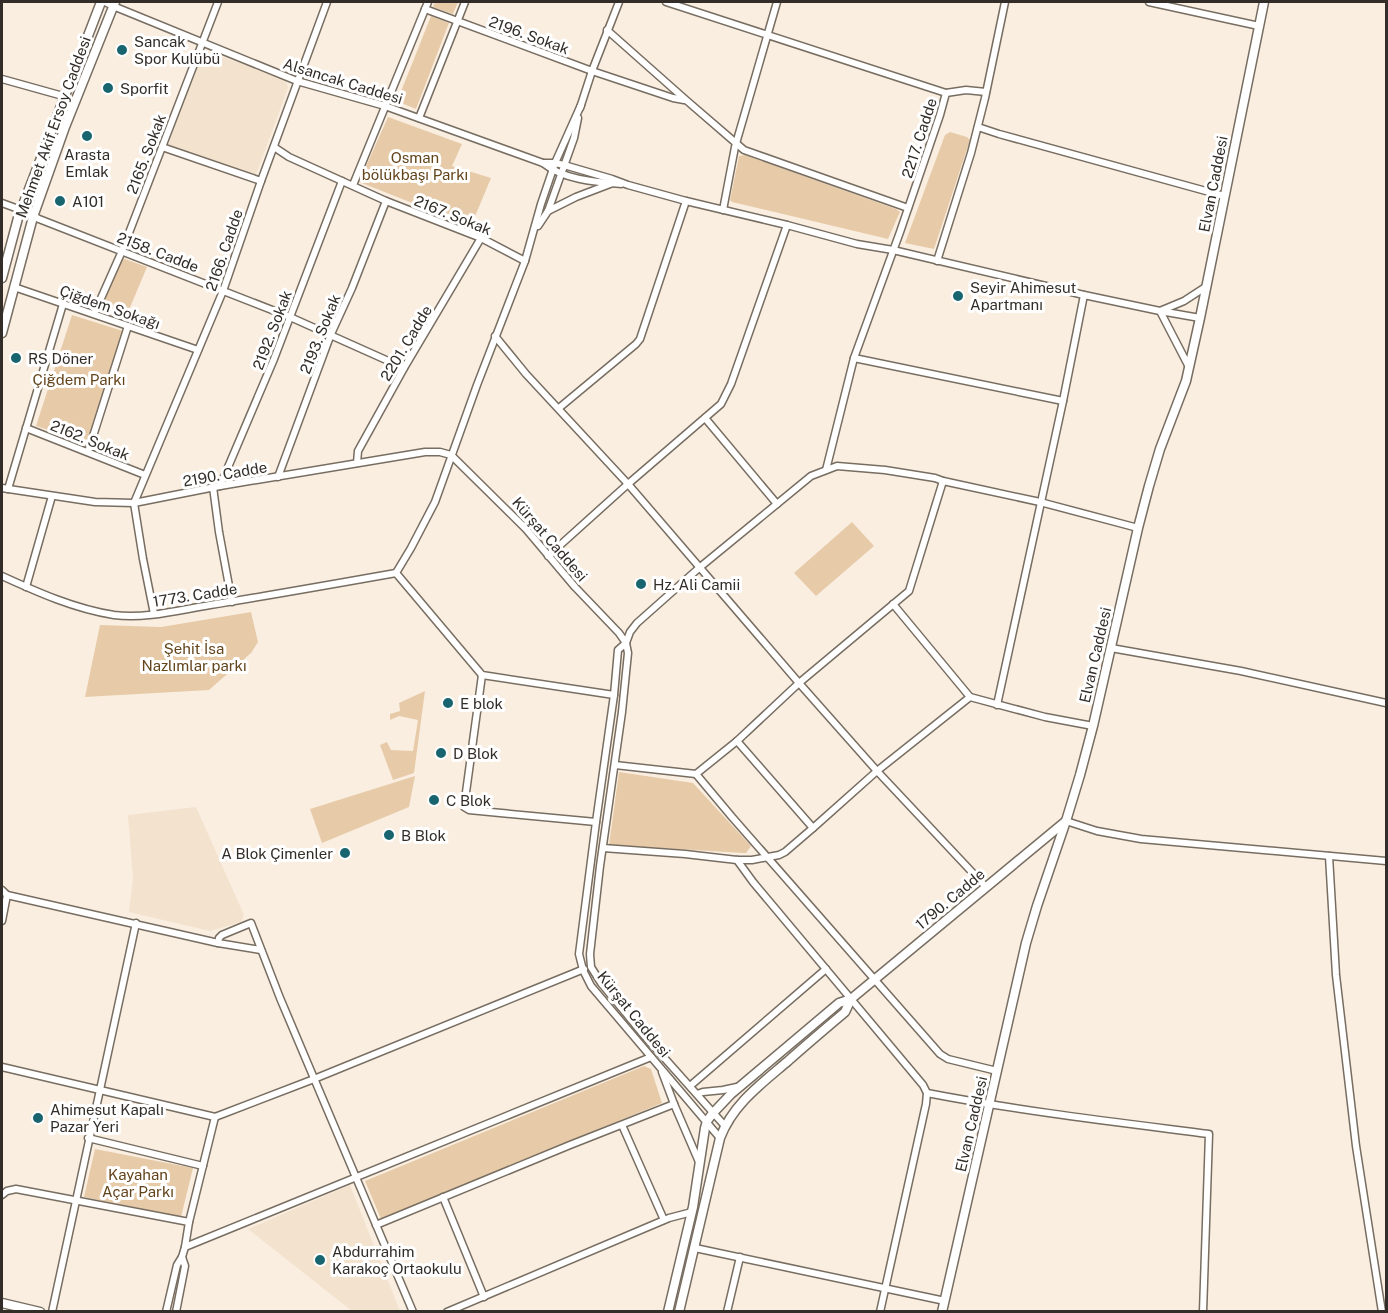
<svg xmlns="http://www.w3.org/2000/svg" width="1388" height="1313" viewBox="0 0 1388 1313" font-family="'Public Sans',sans-serif">
  <style>
    .built { fill: #f3e2ce }
    .green { fill: #e7cba9 }
    .lines { fill: none; stroke-linecap: round; stroke-linejoin: round }
    .street-casing { stroke: #776d61; stroke-width: 9 }
    .secondary-casing { stroke: #776d61; stroke-width: 11 }
    .street { stroke: #fff; stroke-width: 6 }
    .secondary { stroke: #fff; stroke-width: 8 }
    .poi-dot { fill: #18646f; stroke: #fff; stroke-width: 2 }
    .labels { text-anchor: middle; dominant-baseline: central; stroke-width: 6; stroke-linejoin: round; paint-order: stroke }
    .street-label { font-size: 15px; fill: #322d28; stroke: #fff }
    .poi-label { font-size: 15px; fill: #322d28; stroke: #fff; text-anchor: start }
    .park-label { font-size: 15px; fill: #63441b; stroke: #fff }
  </style>
  <rect width="100%" height="100%" fill="#faeee1"/>
  <g class="built">
    <path d="M209,52L286,80L288,88L256,175L168,145L200,57Z"/>
    <path d="M196,807L244,915L241,922L210,931L129,912L133,879L128,815Z"/>
    <path d="M350,1185L400,1311H352L248,1229Z"/>
  </g>
  <g class="green">
    <path d="M435,2H458L453,14L433,7Z"/>
    <path d="M431,16L449,23L416,109L399,102L398,99Z"/>
    <path d="M388,117L462,144L452,166L491,178L471,226L359,182Z"/>
    <path d="M950,132L967,137L970,140L934,249L905,243L945,135Z"/>
    <path d="M745,155L896,209L900,212L888,239L732,202L730,200L739,156Z"/>
    <path d="M122,258L147,267L126,317L101,309Z"/>
    <path d="M72,315L123,331L87,443L36,426Z"/>
    <path d="M852,522L874,546L816,596L794,573Z"/>
    <path d="M251,612L258,642L251,653L209,690L85,697L100,625L161,627Z"/>
    <path d="M425,691L414,773L393,780L380,745L387,742L391,750L413,751L418,720L399,716L390,720V714L400,711L399,703Z"/>
    <path d="M619,772L693,783L751,846L746,853H743L609,845Z"/>
    <path d="M415,776L409,807L322,843L310,809Z"/>
    <path d="M644,1066L651,1069L662,1103L381,1219L365,1181Z"/>
    <path d="M95,1149L193,1168L181,1217L84,1197Z"/>
  </g>
  <g class="lines">
    <g class="street-casing">
      <g id="street">
        <path d="M105,2L113,6L297,81L385,106L543,163C564,180 595,182 621,184"/>
        <path d="M666,2L946,93L940,115L900,232L854,358L826,470"/>
        <path d="M1149,2L1259,26"/>
        <path d="M425,9L592,71L673,98L684,100"/>
        <path d="M607,30L686,100L744,150L908,208"/>
        <path d="M2,79L63,96"/>
        <path d="M946,93L966,90L986,92"/>
        <path d="M581,105L555,163L541,204L525,261L477,385L435,502L411,548L396,573L482,675L614,695"/>
        <path d="M580,108L592,71L619,2"/>
        <path d="M419,118L465,2"/>
        <path d="M978,127L999,134L1224,196"/>
        <path d="M162,147L261,181"/>
        <path d="M274,147L289,157L386,201L481,238L525,261"/>
        <path d="M543,163H555L564,165L612,179L628,185L686,201L787,225L857,244L893,250L1084,295L1160,311L1200,318"/>
        <path d="M353,185L428,2"/>
        <path d="M2,203L21,210L39,219L290,317L404,368"/>
        <path d="M723,210L735,147L777,2"/>
        <path d="M548,211L576,197L610,184"/>
        <path d="M538,226L548,211L574,138L578,118"/>
        <path d="M937,261L971,153L985,98L1005,2"/>
        <path d="M14,287L198,350"/>
        <path d="M94,314L122,251L218,2"/>
        <path d="M495,336L526,374L628,484L799,683L877,771L986,887"/>
        <path d="M854,358L1063,401"/>
        <path d="M1189,367L1160,311L1184,301L1207,286"/>
        <path d="M559,408L636,344L640,339L686,201"/>
        <path d="M705,418L777,504"/>
        <path d="M26,428L145,475"/>
        <path d="M88,452L128,326"/>
        <path d="M451,455L526,529L575,587L619,633L626,643L628,653L622,712L600,866L590,954L591,967L601,983L643,1034L725,1126"/>
        <path d="M357,463L358,451L404,368L481,238"/>
        <path d="M278,477L331,334L352,288L386,201"/>
        <path d="M220,486L274,359L342,181"/>
        <path d="M213,487L219,532L232,602"/>
        <path d="M2,488L95,502L134,503L220,486L425,452H440L451,455"/>
        <path d="M8,489L63,304"/>
        <path d="M548,556L628,484L721,404L731,384L787,225"/>
        <path d="M2,576C37,592 75,609 114,615C146,619 179,610 210,605C272,595 334,584 396,573"/>
        <path d="M26,587L52,496"/>
        <path d="M893,604L970,697"/>
        <path d="M154,614L143,559L134,503L223,291L261,181L327,2"/>
        <path d="M1111,648L1241,671L1386,703"/>
        <path d="M482,675L464,807L469,810L596,822"/>
        <path d="M997,705L1063,401L1084,295"/>
        <path d="M737,741L813,828"/>
        <path d="M615,765L696,774L737,741L799,683L909,591L943,481"/>
        <path d="M696,774L732,817L940,1054L948,1059L997,1071"/>
        <path d="M1066,821L1097,831L1141,839L1386,861"/>
        <path d="M603,848L685,854L737,860H752L779,855L785,852L813,828L877,771L970,697L1045,717L1093,726"/>
        <path d="M1329,856L1336,975L1356,1146L1382,1312"/>
        <path d="M737,860L753,882L923,1085L927,1093L926,1104L880,1312"/>
        <path d="M2,890L7,895L2,921"/>
        <path d="M7,895L218,943L261,950"/>
        <path d="M218,943L219,938L222,935L251,923L280,998L413,1312"/>
        <path d="M2,1067L215,1117L314,1079L584,969"/>
        <path d="M662,1072L674,1104L699,1162"/>
        <path d="M690,1086L826,969"/>
        <path d="M927,1093C1020,1111 1115,1122 1209,1134L1203,1312"/>
        <path d="M697,1094L703,1092L723,1090L737,1087"/>
        <path d="M622,1125L664,1220"/>
        <path d="M88,1138L203,1166"/>
        <path d="M720,1138L591,986L583,970L579,954L596,822L614,695L618,650L626,643L630,632L637,623L699,568L811,476L837,466L885,470L935,478L943,481L1040,502L1138,528"/>
        <path d="M2,1195L7,1191L16,1189L189,1222"/>
        <path d="M443,1197L484,1297"/>
        <path d="M376,1225L570,1145L674,1104"/>
        <path d="M185,1247L651,1057"/>
        <path d="M695,1248L945,1301"/>
        <path d="M52,1312L136,923"/>
        <path d="M166,1312L177,1265L182,1257L185,1247L189,1222L215,1117"/>
        <path d="M176,1312L185,1266L182,1257"/>
        <path d="M447,1312L669,1218L692,1212"/>
        <path d="M727,1312L740,1257"/>
      </g>
    </g>
    <g class="secondary-casing">
      <g id="secondary">
        <path d="M2,278L18,218L101,2"/>
        <path d="M2,333L33,217L65,127L115,2"/>
        <path d="M2,1303L40,1312"/>
        <path d="M668,1312L693,1207L705,1128L707,1121L713,1113L731,1094L839,1003L851,999L1066,821"/>
        <path d="M679,1312L720,1138C733,1104 761,1084 788,1061C807,1044 826,1028 845,1012L851,999"/>
        <path d="M942,1312L1026,943L1037,906L1066,821L1080,775L1093,726L1138,528L1149,486L1160,449L1186,381L1200,318L1264,2"/>
      </g>
    </g>
    <use href="#street" class="street"/>
    <use href="#secondary" class="secondary"/>
  </g>
  <g class="poi-dot">
    <circle cx="122" cy="50" r="6"/>
    <circle cx="108" cy="88" r="6"/>
    <circle cx="87" cy="136" r="6"/>
    <circle cx="60" cy="201" r="6"/>
    <circle cx="958" cy="296" r="6"/>
    <circle cx="16" cy="358" r="6"/>
    <circle cx="641" cy="584" r="6"/>
    <circle cx="448" cy="703" r="6"/>
    <circle cx="441" cy="753" r="6"/>
    <circle cx="434" cy="800" r="6"/>
    <circle cx="389" cy="835" r="6"/>
    <circle cx="345" cy="853" r="6"/>
    <circle cx="38" cy="1118" r="6"/>
    <circle cx="320" cy="1260" r="6"/>
  </g>
  <g class="labels">
    <g class="street-label">
      <text transform="translate(529 35) rotate(20)">2196. Sokak</text>
      <text transform="translate(343 81) rotate(17)">Alsancak Caddesi</text>
      <text transform="translate(53 127) rotate(-70)">Mehmet Akif Ersoy Caddesi</text>
      <text transform="translate(919 138) rotate(-72)">2217. Cadde</text>
      <text transform="translate(146 154) rotate(-69)">2165. Sokak</text>
      <text transform="translate(1213 184) rotate(-79)">Elvan Caddesi</text>
      <text transform="translate(453 215) rotate(22)">2167. Sokak</text>
      <text transform="translate(224 250) rotate(-71)">2166. Cadde</text>
      <text transform="translate(158 252) rotate(21)">2158. Cadde</text>
      <text transform="translate(110 307) rotate(19)">Çiğdem Sokağı</text>
      <text transform="translate(272 330) rotate(-69)">2192. Sokak</text>
      <text transform="translate(320 334) rotate(-68)">2193. Sokak</text>
      <text transform="translate(406 343) rotate(-59)">2201. Cadde</text>
      <text transform="translate(90 440) rotate(22)">2162. Sokak</text>
      <text transform="translate(225 474) rotate(-10)">2190. Cadde</text>
      <text transform="translate(550 539) rotate(49)">Kürşat Caddesi</text>
      <text transform="translate(195 595) rotate(-9)">1773. Cadde</text>
      <text transform="translate(1095 655) rotate(-77)">Elvan Caddesi</text>
      <text transform="translate(950 899) rotate(-40)">1790. Cadde</text>
      <text transform="translate(634 1014) rotate(51)">Kürşat Caddesi</text>
      <text transform="translate(971 1124) rotate(-77)">Elvan Caddesi</text>
    </g>
    <g class="poi-label">
      <text x="134" y="41">Sancak<tspan x="134" dy="17">Spor Kulübü</tspan></text>
      <text x="120" y="88">Sporfit</text>
      <text x="87" y="154" text-anchor="middle">Arasta<tspan x="87" dy="17">Emlak</tspan></text>
      <text x="72" y="201">A101</text>
      <text x="970" y="287">Seyir Ahimesut<tspan x="970" dy="17">Apartmanı</tspan></text>
      <text x="28" y="358">RS Döner</text>
      <text x="653" y="584">Hz. Ali Camii</text>
      <text x="460" y="703">E blok</text>
      <text x="453" y="753">D Blok</text>
      <text x="446" y="800">C Blok</text>
      <text x="401" y="835">B Blok</text>
      <text x="333" y="853" text-anchor="end">A Blok Çimenler</text>
      <text x="50" y="1109">Ahimesut Kapalı<tspan x="50" dy="17">Pazar Yeri</tspan></text>
      <text x="332" y="1251">Abdurrahim<tspan x="332" dy="17">Karakoç Ortaokulu</tspan></text>
    </g>
    <g class="park-label">
      <text x="415" y="157">Osman<tspan x="415" dy="17">bölükbaşı Parkı</tspan></text>
      <text x="79" y="379">Çiğdem Parkı</text>
      <text x="194" y="648">Şehit İsa<tspan x="194" dy="17">Nazlımlar parkı</tspan></text>
      <text x="138" y="1174">Kayahan<tspan x="138" dy="17">Açar Parkı</tspan></text>
    </g>
  </g>
  <rect width="1388" height="1313" fill="none" stroke="#322d28" stroke-width="6"/>
</svg>
